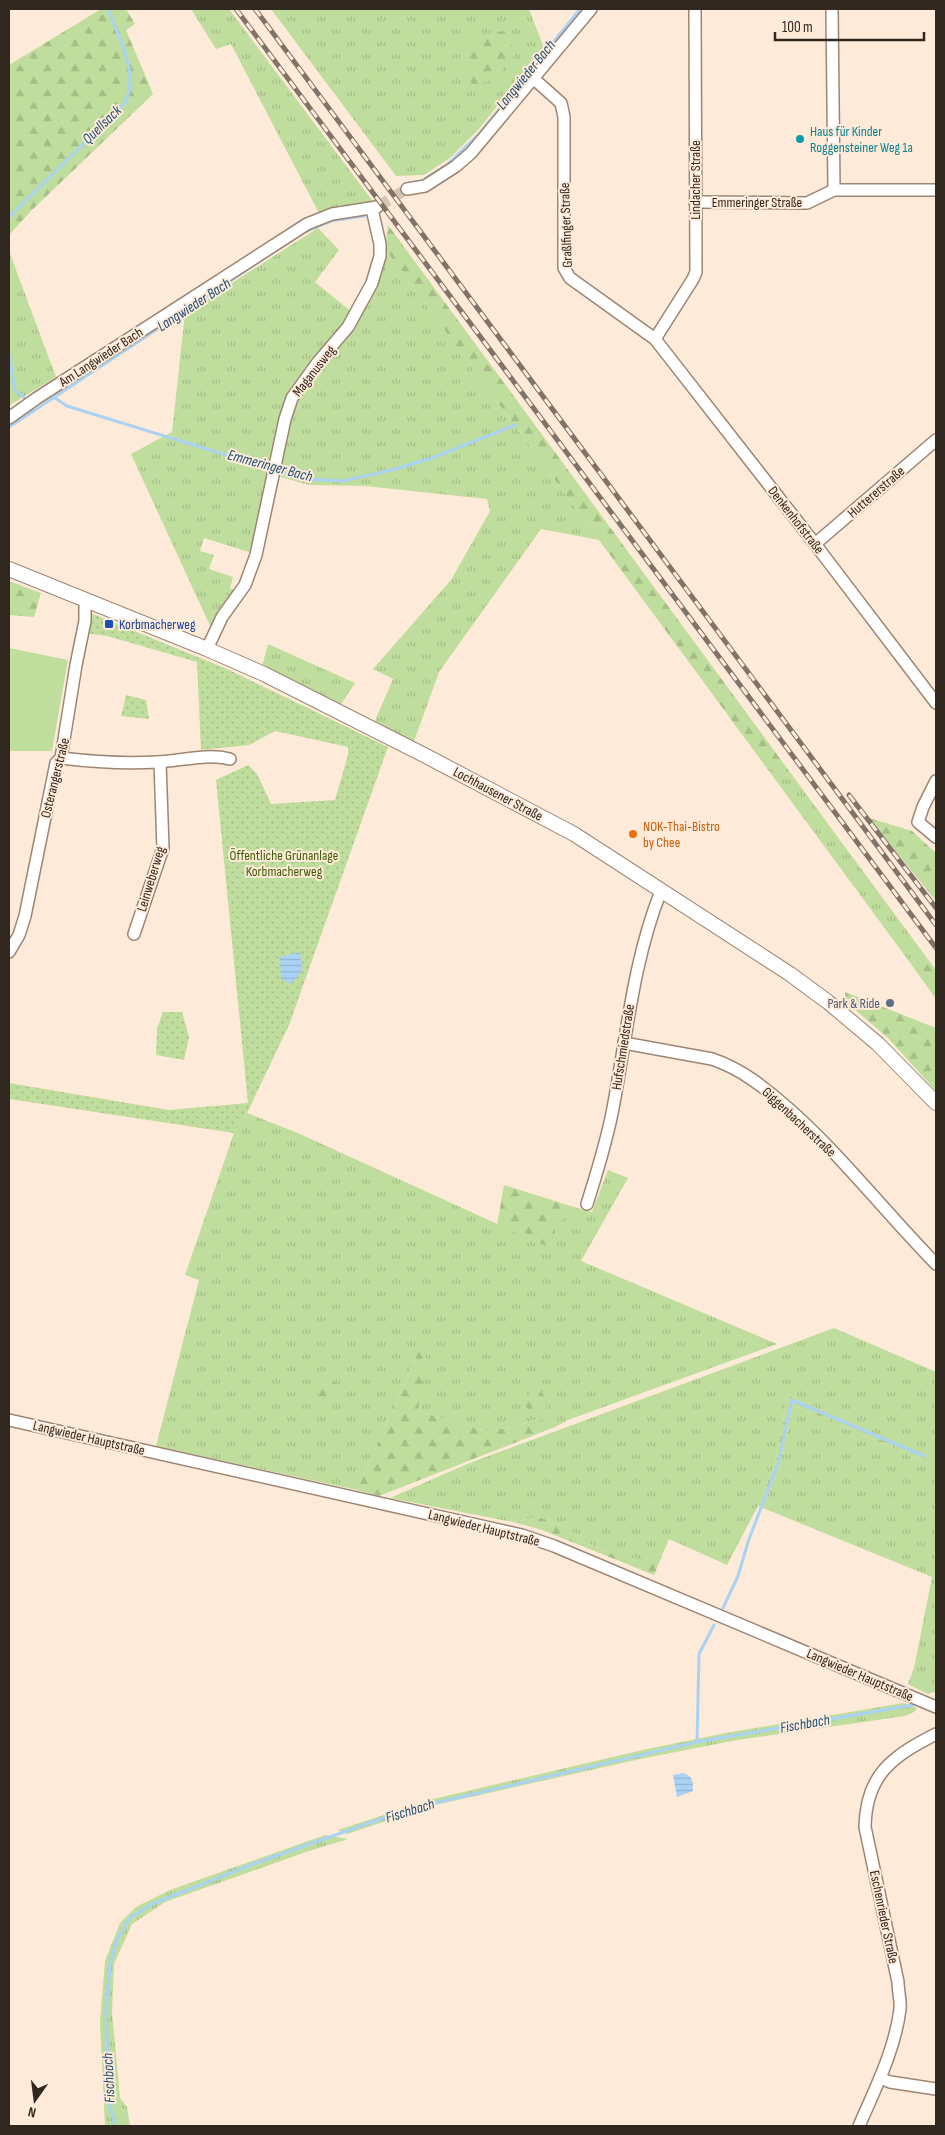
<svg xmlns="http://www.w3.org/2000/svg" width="945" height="2135" viewBox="0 0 945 2135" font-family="'Sofia Sans Condensed',sans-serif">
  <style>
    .grass { fill: url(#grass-tufts) }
    .forest { fill: url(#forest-firs) }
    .wetland { fill: url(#wetland-marsh) }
    .park { fill: url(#park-dots) }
    .garden { fill: #bfdd9c }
    .water { fill: url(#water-rules) }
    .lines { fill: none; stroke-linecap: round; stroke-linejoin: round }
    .stream { stroke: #a9d2f5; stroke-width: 3 }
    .minor-tunnel { stroke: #d5c3b4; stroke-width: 11; stroke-dasharray: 11 5.5; stroke-linecap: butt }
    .minor-casing { stroke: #9c8673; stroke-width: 14 }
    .major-casing { stroke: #9c8673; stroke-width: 16 }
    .minor { stroke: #fff; stroke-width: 11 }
    .major { stroke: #fff; stroke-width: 14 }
    .rail-casing { stroke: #807367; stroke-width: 5 }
    .rail { stroke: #feead9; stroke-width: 3; stroke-dasharray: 9; stroke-linecap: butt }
    .culture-dot { fill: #0f9aa8; stroke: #feead9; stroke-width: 2 }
    .transit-dot { fill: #1a4fb4; stroke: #feead9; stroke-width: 2 }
    .food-dot { fill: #e8710a; stroke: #feead9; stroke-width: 2 }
    .service-dot { fill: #5c6f8a; stroke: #feead9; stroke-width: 2 }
    .labels { text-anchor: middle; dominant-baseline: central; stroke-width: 4; stroke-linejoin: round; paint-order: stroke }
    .culture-label { font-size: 14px; fill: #0d838f; stroke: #feead9; text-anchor: start }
    .street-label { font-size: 14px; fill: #30271f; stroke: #feead9 }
    .transit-label { font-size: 14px; fill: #164399; stroke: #feead9; text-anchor: start }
    .food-label { font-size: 14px; fill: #c56008; stroke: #feead9; text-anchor: start }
    .park-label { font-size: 14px; fill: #3e5c05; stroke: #feead9 }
    .service-label { font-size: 14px; fill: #4e5e75; stroke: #feead9; text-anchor: end }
    .water-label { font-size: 15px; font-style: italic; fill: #1b4e74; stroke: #feead9 }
  </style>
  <defs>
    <pattern id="grass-tufts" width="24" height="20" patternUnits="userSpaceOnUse" patternTransform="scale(1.25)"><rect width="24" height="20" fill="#bfdd9c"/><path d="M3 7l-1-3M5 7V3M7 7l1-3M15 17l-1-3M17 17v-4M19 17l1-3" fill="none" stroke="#a4be86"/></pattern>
    <pattern id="forest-firs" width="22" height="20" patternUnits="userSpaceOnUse" patternTransform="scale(1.25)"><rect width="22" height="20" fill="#bfdd9c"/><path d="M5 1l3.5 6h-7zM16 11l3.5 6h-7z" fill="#a4be86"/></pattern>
    <pattern id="wetland-marsh" width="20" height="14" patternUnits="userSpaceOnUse" patternTransform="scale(1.25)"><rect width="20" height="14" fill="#bfdd9c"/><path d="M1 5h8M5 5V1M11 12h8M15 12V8" fill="none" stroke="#a4be86"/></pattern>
    <pattern id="park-dots" width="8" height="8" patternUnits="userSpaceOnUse" patternTransform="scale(1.25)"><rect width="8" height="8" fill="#bfdd9c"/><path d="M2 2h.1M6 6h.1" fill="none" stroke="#a4be86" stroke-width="1.8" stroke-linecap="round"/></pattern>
    <pattern id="water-rules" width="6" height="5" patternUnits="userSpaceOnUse" patternTransform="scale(1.25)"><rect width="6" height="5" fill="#a9d2f5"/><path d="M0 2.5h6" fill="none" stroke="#92b4d2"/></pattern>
  </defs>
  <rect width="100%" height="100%" fill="#feead9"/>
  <g class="grass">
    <path d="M191,9H229L374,203L370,206L340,205L319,213L231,44L216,49Z"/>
    <path d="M271,9H529L544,48L478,130L450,158L424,175L396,176Z"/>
    <path d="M318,228L339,250L315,282L353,313L299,382L255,554L204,538L200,551L214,555L209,569L233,577L230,588L236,591L212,630L131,454L172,432L185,313Z"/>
    <path d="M385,249L599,540L541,529L439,672L413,744L374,723L393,679L373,669L451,580L490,511L487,499L365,486L309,485L274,475L297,393L339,343Z"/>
    <path d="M9,251L56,377L10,405L9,404Z"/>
    <path d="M268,644L355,683L340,706L262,666Z"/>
    <path d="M766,767L795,779L924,954L911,964Z"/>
    <path d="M247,1113L300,1134L548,1247L555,1237V1224L572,1212L574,1207L592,1212L608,1170L628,1178L581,1261L777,1344L568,1420L555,1427L549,1421L533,1420L518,1426L487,1431L417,1411L426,1356L419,1350L357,1490L156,1446L199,1280L185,1275L234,1133Z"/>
    <path d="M834,1328L936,1372V1457L927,1453L922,1454L788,1396L775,1463L758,1506L727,1565L669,1539L663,1553L645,1558L624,1559L578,1539L569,1528L539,1517L513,1522L390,1498L467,1464Z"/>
    <path d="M793,1405L936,1467V1691L928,1694L908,1684L914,1668L932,1577L763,1508L780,1465Z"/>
    <path d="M903,1703L917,1708L914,1712L905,1716L737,1740L640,1759L435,1805L347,1834L338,1830L429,1800L647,1749L726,1733Z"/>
    <path d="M325,1835L348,1839L306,1852L165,1902L132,1924L114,1964L112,2012L120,2098L127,2107L130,2126H105L100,2022L105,1961L120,1923L136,1907L170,1890Z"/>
  </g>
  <g class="forest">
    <path d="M101,9H126L135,24L126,30L153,94L32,210L9,235V65Z"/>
    <path d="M508,31L515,54L496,79L472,86L462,50C471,34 491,32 508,31Z"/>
    <path d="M388,225L795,779L766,767L385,249Z"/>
    <path d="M9,581L41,593L34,617L9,615Z"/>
    <path d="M869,818L912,831L936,853V901Z"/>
    <path d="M924,954L936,970V999L911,964Z"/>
    <path d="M845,992L936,1028V1091L888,1038L846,1002Z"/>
    <path d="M504,1185L574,1207L572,1212L555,1224V1237L548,1247L497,1225Z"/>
    <path d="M419,1350L426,1356L418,1411L487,1431L518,1426L533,1420L550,1421L555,1427L379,1496L357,1490Z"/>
    <path d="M329,1379L339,1384C337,1394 332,1396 323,1398L313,1391L317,1382Z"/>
    <path d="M542,1390L547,1407L532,1412L525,1406L530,1391Z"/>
    <path d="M927,1453L936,1457V1467L920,1460L922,1454Z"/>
    <path d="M539,1517L569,1528L578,1539L624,1559L645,1558L663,1553L654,1575L542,1530L513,1522Z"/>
  </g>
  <path class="wetland" d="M788,1396L922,1454L920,1460L793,1405L780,1465L763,1508L758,1506L775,1463Z"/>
  <g class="park">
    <path d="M88,612L227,669L388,747L289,1025L247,1113L234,1133L9,1099V1083L169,1110L248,1103L216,780L248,765L257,774L271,804L335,800L348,755V747L275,731L249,745L201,750L197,662L107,636L84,633Z"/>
    <path d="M126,695L146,700L149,719L121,716Z"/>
    <path d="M163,1012H182L189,1037L184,1060L156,1055L157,1029Z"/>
  </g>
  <path class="garden" d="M9,648L68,660L52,751H9Z"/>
  <g class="water">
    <path d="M300,952L302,971L291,984L281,979L280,957Z"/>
    <path d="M683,1773C693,1776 693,1782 693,1791L677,1797L673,1775Z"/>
  </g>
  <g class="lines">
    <g class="stream">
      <path d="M426,178L447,165L480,133L580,9"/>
      <path d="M9,217L125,103C140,73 118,37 108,9"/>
      <path d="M9,355L15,391C23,395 31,403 32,412L9,427"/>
      <path d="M55,398L67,406L304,479L343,481L392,470L432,458L515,425"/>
      <path d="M32,412L304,232L331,221L364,216"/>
      <path d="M723,1608L738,1576L749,1539L778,1464L792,1400L924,1456"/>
      <path d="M697,1742L699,1654L714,1625"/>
      <path d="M115,2126L109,2102L106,2010L110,1965L117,1939L130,1918L152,1904L256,1863L409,1809L697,1742L913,1705"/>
    </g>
    <path class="minor-tunnel" d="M379,206L407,189"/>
    <g class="minor-casing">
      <g id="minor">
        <path d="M832,9L834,190"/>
        <path d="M534,79L561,103L564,117V268L570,278L655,339L815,544L936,703"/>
        <path d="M407,189L425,186L456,166L471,153L591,9"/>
        <path d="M695,202L807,203L834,190H936"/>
        <path d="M655,339L693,279L696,272L695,9"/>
        <path d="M9,418L37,398L307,224L332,214L377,207"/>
        <path d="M815,544L936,440"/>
        <path d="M207,649L222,617L245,585L256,555L285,419L292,398L318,362L348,327L372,283L380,256V244L372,209"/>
        <path d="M61,758C94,762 124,764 157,762C182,761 206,753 230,759"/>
        <path d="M936,781L923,807L918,822L936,837"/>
        <path d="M134,934L163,848L160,762"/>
        <path d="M9,952L19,935L25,916L56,763L61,758L76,665L85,621V600"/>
        <path d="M624,1043L712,1059C742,1069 765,1088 789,1109C842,1156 886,1213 936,1264"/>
        <path d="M587,1204C597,1172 607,1141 613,1108C627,1035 633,961 661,891"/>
        <path d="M9,1420L522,1535L554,1546L936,1707"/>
        <path d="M880,2078L890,2082L936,2089"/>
        <path d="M859,2126C875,2089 895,2050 900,2009C901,2001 898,1991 898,1982L865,1827C866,1774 893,1756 936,1734"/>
      </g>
    </g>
    <g class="major-casing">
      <path id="major" d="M9,569L207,649L264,674L428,757L574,834L790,974L828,1002L878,1044L936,1103"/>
    </g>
    <use href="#minor" class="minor"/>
    <use href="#major" class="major"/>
    <g class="rail-casing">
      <g id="rail">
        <path d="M236,9L936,948"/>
        <path d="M255,9L936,925"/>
        <path d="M849,795L936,908"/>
      </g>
    </g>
    <use href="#rail" class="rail"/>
  </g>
  <circle class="culture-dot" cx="800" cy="139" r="5"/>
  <rect class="transit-dot" x="104" y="619" width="10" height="10" rx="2.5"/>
  <circle class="food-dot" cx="633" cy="834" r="5"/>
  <circle class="service-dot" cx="890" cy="1003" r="5"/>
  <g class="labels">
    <g class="culture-label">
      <text x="810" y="131">Haus für Kinder<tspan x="810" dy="16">Roggensteiner Weg 1a</tspan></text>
    </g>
    <g class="street-label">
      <text transform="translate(695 180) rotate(-90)">Lindacher Straße</text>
      <text x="757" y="202">Emmeringer Straße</text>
      <text transform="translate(566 225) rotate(-92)">Graßlfinger Straße</text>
      <text transform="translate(101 357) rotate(-33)">Am Langwieder Bach</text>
      <text transform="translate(314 371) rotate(-52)">Maganusweg</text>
      <text transform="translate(876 492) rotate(-41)">Huttererstraße</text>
      <text transform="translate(796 520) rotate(52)">Denkenhofstraße</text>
      <text transform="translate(55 778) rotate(-76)">Osterangerstraße</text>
      <text transform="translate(498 794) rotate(28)">Lochhausener Straße</text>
      <text transform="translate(151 879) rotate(-73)">Leinweberweg</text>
      <text transform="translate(623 1047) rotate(-81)">Hufschmiedstraße</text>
      <text transform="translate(799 1122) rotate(43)">Giggenbacherstraße</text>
      <text transform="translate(89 1438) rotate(13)">Langwieder Hauptstraße</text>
      <text transform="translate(484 1528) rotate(14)">Langwieder Hauptstraße</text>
      <text transform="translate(860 1675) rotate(23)">Langwieder Hauptstraße</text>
      <text transform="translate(884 1917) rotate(78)">Eschenrieder Straße</text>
    </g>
    <g class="transit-label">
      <text x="119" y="624">Korbmacherweg</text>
    </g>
    <g class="food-label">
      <text x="643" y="826">NOK-Thai-Bistro<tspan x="643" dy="16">by Chee</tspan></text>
    </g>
    <g class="park-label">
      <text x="284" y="855">Öffentliche Grünanlage<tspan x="284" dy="16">Korbmacherweg</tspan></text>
    </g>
    <g class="service-label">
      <text x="880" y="1003">Park &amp; Ride</text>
    </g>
    <g class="water-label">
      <text transform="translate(526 75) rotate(-51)">Langwieder Bach</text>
      <text transform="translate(102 125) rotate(-44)">Quellsack</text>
      <text transform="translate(194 305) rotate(-33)">Langwieder Bach</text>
      <text transform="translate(270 466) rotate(15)">Emmeringer Bach</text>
      <text transform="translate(805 1724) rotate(-10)">Fischbach</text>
      <text transform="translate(410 1811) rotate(-17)">Fischbach</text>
      <text transform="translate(109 2078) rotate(-93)">Fischbach</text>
    </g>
  </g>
  <rect width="945" height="2135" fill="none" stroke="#30271f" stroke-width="20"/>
  <g transform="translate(35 2100) rotate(194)" stroke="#feead9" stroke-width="4" paint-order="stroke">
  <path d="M0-4L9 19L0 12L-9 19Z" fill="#30271f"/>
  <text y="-8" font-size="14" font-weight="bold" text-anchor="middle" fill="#30271f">N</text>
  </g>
  <path d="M775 32v8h149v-8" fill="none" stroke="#30271f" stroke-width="2.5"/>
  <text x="782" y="32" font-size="15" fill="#30271f" stroke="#feead9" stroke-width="4" paint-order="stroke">100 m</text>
</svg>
